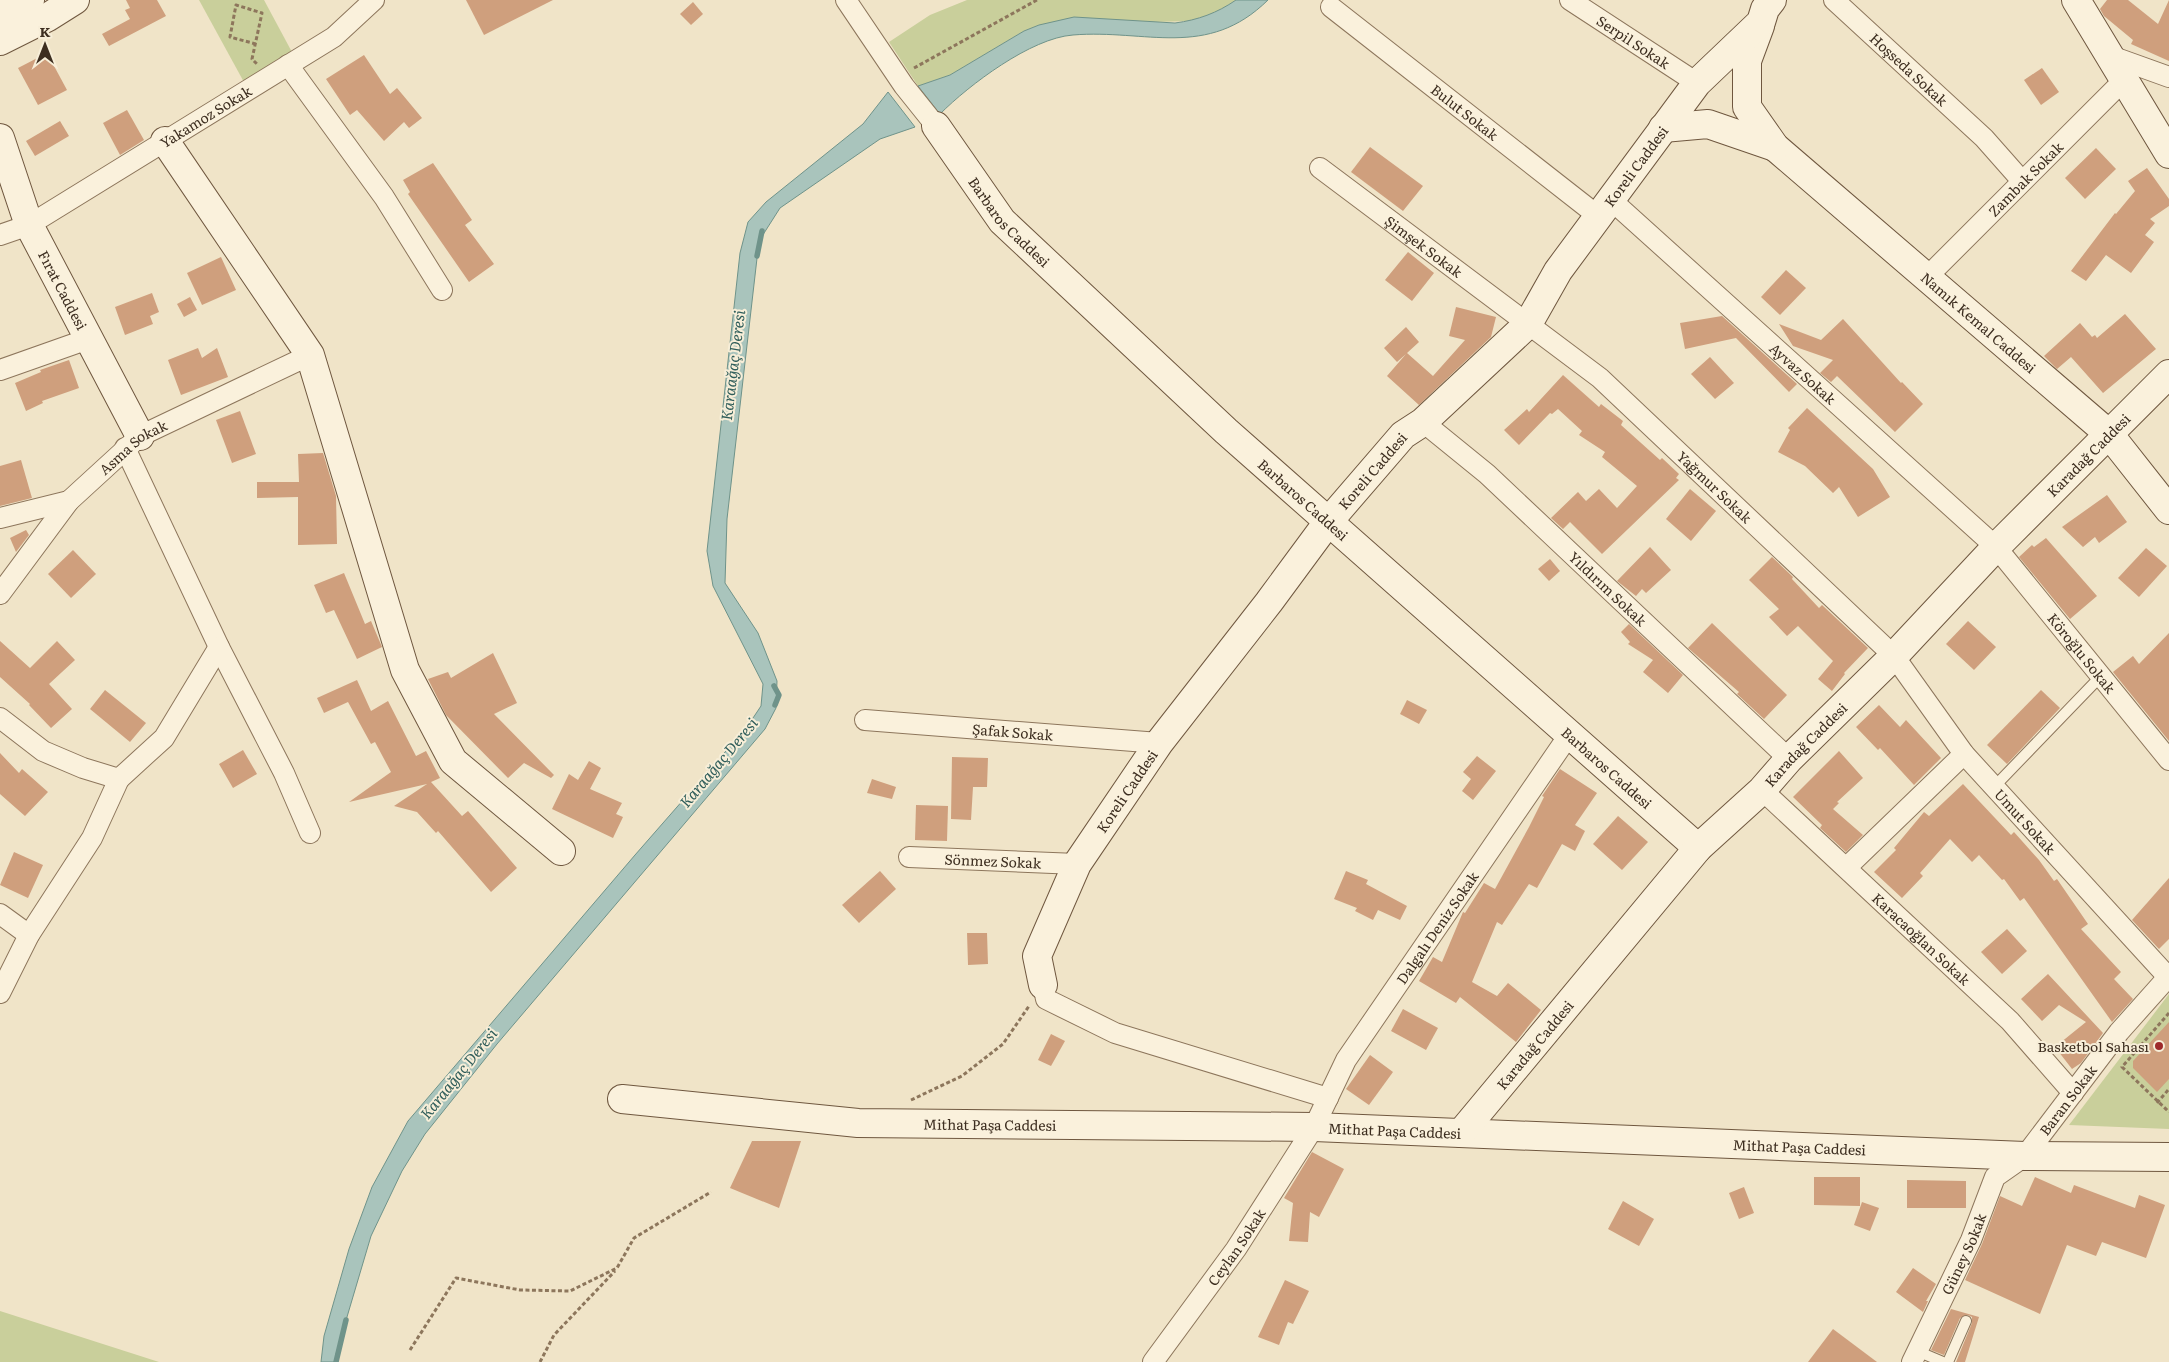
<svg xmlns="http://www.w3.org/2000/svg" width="2169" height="1362" viewBox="0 0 2169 1362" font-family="Literata,serif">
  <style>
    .green { fill: #c9cf9b }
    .water { fill: #a9c4bc; stroke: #6f938a }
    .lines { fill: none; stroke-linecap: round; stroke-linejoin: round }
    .stream { stroke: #6f938a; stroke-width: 5.5 }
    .building { fill: #cf9f7d }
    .lane-casing { stroke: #8d765c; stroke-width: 12 }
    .street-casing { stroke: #8d765c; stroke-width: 22 }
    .secondary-casing { stroke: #6f573f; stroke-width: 30 }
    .path { stroke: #8d765c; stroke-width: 3; stroke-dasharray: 4 2.5; stroke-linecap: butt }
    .lane { stroke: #faf1dc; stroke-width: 10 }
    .street { stroke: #faf1dc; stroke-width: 20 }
    .secondary { stroke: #faf1dc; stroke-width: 28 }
    .poi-dot { fill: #9e2a2b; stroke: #f7eed8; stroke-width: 2 }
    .labels { text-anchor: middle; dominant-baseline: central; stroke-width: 4; stroke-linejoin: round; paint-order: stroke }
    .street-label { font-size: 14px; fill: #3d2e20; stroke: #f7eed8 }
    .poi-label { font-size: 14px; fill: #3d2e20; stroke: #f7eed8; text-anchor: end }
    .water-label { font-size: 15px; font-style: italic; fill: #2f5d5a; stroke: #f7eed8 }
  </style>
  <rect width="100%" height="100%" fill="#f0e4c8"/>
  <g class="green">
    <path d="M199,0H264L293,54L245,84Z"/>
    <path d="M967,0H1236L1219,11L1191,21L1039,25L1024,31L950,75L918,86L889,42L930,15Z"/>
    <path d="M2169,994V1129L2069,1125Z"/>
    <path d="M0,1311L159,1362H0Z"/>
  </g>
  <g class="water">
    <path d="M1236,0H1268C1207,60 1146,29 1073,35C1031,38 969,85 940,114L918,86L950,75L1024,31L1039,25L1074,17L1175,23C1198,20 1217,13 1236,0Z"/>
    <path d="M888,92L915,127L880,139L780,208L759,241L727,519L725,583L758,633L777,681L776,708L765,729L497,1044L425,1134L402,1171L371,1236L336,1354L337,1362H321L324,1336L349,1249L372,1187L408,1121L635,855L747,727L761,706L763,684L713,586L707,551L740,253L748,222L766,202L863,124Z"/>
  </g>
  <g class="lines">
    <g class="stream">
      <path d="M757,256L762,231"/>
      <path d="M774,686L779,695L775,705"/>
      <path d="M336,1362L346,1320"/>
    </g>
  </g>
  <g class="building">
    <path d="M126,0H157L166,16L109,46L102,34L130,19L125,10L130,8Z"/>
    <path d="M466,0H553L484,35Z"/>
    <path d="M2107,0H2128L2158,24L2169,0V61L2131,44L2133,40L2104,16L2100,9Z"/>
    <path d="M693,2L703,14L691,25L680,14Z"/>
    <path d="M47,53L67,90L38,105L18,68Z"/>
    <path d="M364,55L390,94L397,88L422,118L409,128L404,122L384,141L357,110L350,115L326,79Z"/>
    <path d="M2042,68L2059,92L2041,105L2024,80Z"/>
    <path d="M127,110L144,140L120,155L103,123Z"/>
    <path d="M60,121L69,136L35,156L26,141Z"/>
    <path d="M1370,147L1423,186L1403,211L1351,172Z"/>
    <path d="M2096,148L2116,169L2085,199L2065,178Z"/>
    <path d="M433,163L472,220L465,225L494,264L469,282L408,194L410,192L403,180Z"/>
    <path d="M2147,168L2169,199V206L2150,219L2155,223L2145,235L2154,242L2131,273L2106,255L2086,281L2071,271L2115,213L2116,214L2135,191L2128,181Z"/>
    <path d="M1408,252L1434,273L1412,301L1385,280Z"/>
    <path d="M221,257L236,290L202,305L187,273Z"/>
    <path d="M1786,270L1806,288L1780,315L1761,297Z"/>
    <path d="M152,293L159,312L150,316L153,324L125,335L115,307Z"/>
    <path d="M190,297L197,310L184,317L177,304Z"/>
    <path d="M1456,307L1496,317L1491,337L1419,405L1387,376L1406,354L1397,362L1384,348L1406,327L1419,342L1407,353L1433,376L1465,340L1449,336Z"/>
    <path d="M2125,314L2156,349L2103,393L2071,357L2057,369L2044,356L2080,323L2092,337L2095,335L2097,338Z"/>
    <path d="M1722,316L1797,384L1789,392L1736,338L1685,349L1680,323Z"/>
    <path d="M1843,319L1901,383L1902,382L1923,404L1895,432L1837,376L1831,382L1820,373L1833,360L1793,346L1779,324L1821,340Z"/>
    <path d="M198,348L202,358L217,348L228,377L181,395L168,360Z"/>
    <path d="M1710,357L1734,383L1715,399L1691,374Z"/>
    <path d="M69,360L79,388L42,401L43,403L26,411L15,383L41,372L40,370Z"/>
    <path d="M1563,375L1599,407L1601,404L1623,421L1621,425L1660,460L1662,458L1679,474L1676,478L1679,480L1602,554L1570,522L1563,529L1551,518L1578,492L1586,501L1599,489L1617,508L1637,486L1602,457L1605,452L1579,435L1582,431L1558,409L1552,414L1550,413L1519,445L1504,430L1527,409L1529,412Z"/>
    <path d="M1807,408L1873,469L1890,497L1858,517L1839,487L1833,493L1805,466L1778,452L1790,430L1788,428Z"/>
    <path d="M240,411L256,454L232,463L216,420Z"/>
    <path d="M323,453L336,496L337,544L298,545V497L257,498V482H299L298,454Z"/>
    <path d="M21,460L32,498L0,506V466Z"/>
    <path d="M1690,489L1716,511L1691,541L1666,519Z"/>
    <path d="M2107,495L2127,522L2099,543L2095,537L2083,547L2062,527Z"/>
    <path d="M26,530L29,535L16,552L10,538Z"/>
    <path d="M2046,538L2097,596L2070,619L2019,557L2032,545L2034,547Z"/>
    <path d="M1650,547L1671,570L1646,593L1642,589L1636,596L1617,581Z"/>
    <path d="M2146,548L2167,566L2139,597L2118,578Z"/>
    <path d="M73,550L96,574L71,598L48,574Z"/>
    <path d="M1772,557L1793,577L1792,579L1819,608L1822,605L1868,648L1844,673L1845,674L1832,691L1818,679L1833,661L1798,626L1787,636L1769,617L1779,609L1749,580Z"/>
    <path d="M1550,559L1560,571L1549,581L1538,569Z"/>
    <path d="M344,573L365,624L371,621L382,647L357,659L334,610L326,613L314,585Z"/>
    <path d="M1968,621L1996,647L1974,670L1946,644Z"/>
    <path d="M1712,623L1787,695L1764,719L1737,694L1739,692L1688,648Z"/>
    <path d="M1629,624L1683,675L1668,693L1643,672L1653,660L1628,644L1630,642L1621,632Z"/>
    <path d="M2169,633V741L2113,672L2133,656L2139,664Z"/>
    <path d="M0,641L30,668L57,641L75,660L49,684L72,709L51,728L29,705L30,704L0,677Z"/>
    <path d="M493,653L517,703L494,714L554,775L551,778L524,763L508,778L446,715L428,679L448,672L451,678Z"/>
    <path d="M357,680L371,711L388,701L416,756L426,751L440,778L431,782L462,816L468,811L517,868L491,892L438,831L436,833L417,812L394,806L427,784L349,802L391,772L375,742L371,744L348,702L324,713L317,698Z"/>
    <path d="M105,690L146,723L130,742L90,709Z"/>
    <path d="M2041,690L2060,708L2007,764L1987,745Z"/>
    <path d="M1407,700L1427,710L1419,724L1400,714Z"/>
    <path d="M1879,705L1900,727L1906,720L1941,758L1914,785L1880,748L1878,750L1856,727Z"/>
    <path d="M243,750L257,774L233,788L219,764Z"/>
    <path d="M1839,751L1863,778L1837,802L1839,803L1833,809L1863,835L1846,852L1820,828L1822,825L1793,797Z"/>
    <path d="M0,753L19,773L22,769L48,792L25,816L0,794Z"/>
    <path d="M1477,756L1496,771L1473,800L1462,791L1471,779L1463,772Z"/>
    <path d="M952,757L988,758L987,787H973L971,820L951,819Z"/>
    <path d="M589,761L601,768L590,789L622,803L616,814L623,817L613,838L552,809L569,774L578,780Z"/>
    <path d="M1560,769L1597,793L1575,825L1585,831L1575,851L1562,844L1537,888L1529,884L1502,925L1497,922L1472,982L1497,996L1508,983L1541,1010L1516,1042L1460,997L1456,1003L1419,981L1433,957L1442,962L1463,912L1465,913L1484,883L1495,889L1529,827L1544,797L1542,796Z"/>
    <path d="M872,779L896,787L892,799L867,793Z"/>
    <path d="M1963,784L2011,835L2014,832L2039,860L2054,881L2057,879L2088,924L2081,929L2121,972L2114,979L2133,999L2112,1022L2024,898L2020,901L2004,879L2002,880L1979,855L1972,862L1950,839L1920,873L1923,876L1902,898L1874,872L1896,850L1894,848L1924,812L1929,816Z"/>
    <path d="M916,805L948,806L947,841L915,840Z"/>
    <path d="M1618,816L1648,842L1622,870L1593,844Z"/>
    <path d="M14,852L43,865L28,898L0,885Z"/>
    <path d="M880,871L896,889L859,923L842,905Z"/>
    <path d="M1346,871L1368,880L1366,884L1407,906L1400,920L1378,910L1373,920L1355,911L1357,908L1334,899Z"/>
    <path d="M2169,878V939L2159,949L2132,920Z"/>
    <path d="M2007,929L2027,951L2002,974L1981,952Z"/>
    <path d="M967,933H987L988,964L968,965Z"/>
    <path d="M2048,974L2103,1033L2081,1063L2072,1069L2055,1047L2086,1022L2059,1005L2042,1021L2021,999Z"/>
    <path d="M1403,1009L1438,1028L1426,1050L1391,1031Z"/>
    <path d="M2169,1022V1079L2157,1092L2133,1068V1061Z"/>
    <path d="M1051,1034L1065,1041L1051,1066L1038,1060Z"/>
    <path d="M1370,1055L1393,1072L1369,1105L1346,1089Z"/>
    <path d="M752,1141H801L779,1208L730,1188Z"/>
    <path d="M1312,1152L1344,1169L1319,1217L1310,1212L1308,1242L1289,1241L1293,1203L1284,1198Z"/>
    <path d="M1814,1177H1860V1206L1814,1205Z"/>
    <path d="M2035,1177L2071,1193L2074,1185L2135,1208L2139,1195L2165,1205L2146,1258L2102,1242L2096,1256L2067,1245L2040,1314L1965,1280L1982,1244L2000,1196L2022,1206Z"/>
    <path d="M1907,1180L1966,1181V1208H1907Z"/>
    <path d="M1744,1187L1754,1213L1739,1219L1729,1193Z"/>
    <path d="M1623,1201L1654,1219L1639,1246L1608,1229Z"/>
    <path d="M1862,1202L1879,1208L1870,1231L1854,1225Z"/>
    <path d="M1913,1268L1936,1284L1926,1301H1928L1923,1312L1896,1292Z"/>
    <path d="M1285,1280L1309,1291L1293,1324L1288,1322L1279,1345L1258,1337Z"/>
    <path d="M1951,1309L1979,1317L1965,1362H1956L1972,1323V1317L1968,1315L1960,1318L1944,1355L1931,1350Z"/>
    <path d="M1833,1329L1877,1362H1808Z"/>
  </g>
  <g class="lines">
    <g class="lane-casing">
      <g id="lane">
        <path d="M1994,787L2101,676"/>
        <path d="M1917,1351L1943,1362"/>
        <path d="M1948,1362L1966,1321"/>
      </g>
    </g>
    <g class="street-casing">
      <g id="street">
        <path d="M846,0L904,86L936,126"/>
        <path id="s1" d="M1570,0L1697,83"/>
        <path id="s2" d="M1834,0L1984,138L2022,181"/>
        <path id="s3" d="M1331,7L1598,216"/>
        <path d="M2108,55L2169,77"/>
        <path d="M288,65L384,197L442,290"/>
        <path id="s4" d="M1320,168L1600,378L1894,656L1964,754L2168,977"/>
        <path id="s5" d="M1610,199L1996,547L2169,760"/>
        <path id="s6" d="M0,235L29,225L334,37L374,0"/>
        <path id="s7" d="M1927,277L2124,80"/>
        <path d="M0,370L88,339"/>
        <path id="s8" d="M1423,422L1487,474L1789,759"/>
        <path d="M125,448L219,647L284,773L310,833"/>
        <path d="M0,518L69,501"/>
        <path id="s9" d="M0,594L69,501L140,436L310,355"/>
        <path d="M0,718L43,751L83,768L119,779L164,738L219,647"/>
        <path id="s10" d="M865,720L1159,743"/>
        <path id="s11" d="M1762,790L2010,1021L2073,1093"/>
        <path id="s12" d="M909,857L1077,864"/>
        <path d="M1847,867L1964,754"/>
        <path d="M0,914L29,935"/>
        <path d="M1043,985L1046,999L1115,1033L1328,1098"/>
        <path d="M0,993L29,935L92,838L119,779"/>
        <path id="s13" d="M1153,1362L1236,1249L1314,1127L1346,1060L1569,735"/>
        <path id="s14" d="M1912,1362L1971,1240L1995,1177L2025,1156L2119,1032L2169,976"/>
      </g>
    </g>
    <g class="secondary-casing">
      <g id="secondary">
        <path d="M2076,0L2169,154"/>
        <path d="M0,16L30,0"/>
        <path id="s15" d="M1760,26L1747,61V107L1775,147L2109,434L2169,510"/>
        <path d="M0,41L48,17L75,0"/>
        <path id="s16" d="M936,126L1002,221L1226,431L1698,848"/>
        <path d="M1663,128L1708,124L1775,147"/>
        <path id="s17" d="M0,138L29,225L140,436"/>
        <path d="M165,141L310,355L405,670L453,761L561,851"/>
        <path id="s18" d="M1043,985L1037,956L1077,864L1159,743L1269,602L1328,522L1403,435L1423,422L1528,324L1558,271L1697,83L1761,22L1765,9L1772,0"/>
        <path id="s19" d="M622,1099L858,1123L1314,1127L2025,1156L2169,1157"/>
        <path id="s20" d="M1461,1133L1698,848L1762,790L1789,759L1894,656L1996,547L2169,374"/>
      </g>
    </g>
    <g class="path">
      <path d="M256,44L230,37L236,5L262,13L252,59L257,64"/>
      <path d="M914,68L1037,0"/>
      <path d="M2169,1013L2122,1067L2169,1112"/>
      <path d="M911,1100L962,1076L1003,1044L1029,1006"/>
      <path d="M2157,1103L2169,1089"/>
      <path d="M410,1350L456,1278L520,1290L570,1291L617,1268L634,1238L711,1192"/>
      <path d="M540,1362L554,1335L615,1271"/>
    </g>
    <use href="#lane" class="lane"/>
    <use href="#street" class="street"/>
    <use href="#secondary" class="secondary"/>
  </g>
  <circle class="poi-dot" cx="2159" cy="1046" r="5"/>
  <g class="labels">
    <g class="street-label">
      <text stroke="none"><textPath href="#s1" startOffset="76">Serpil Sokak</textPath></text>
      <text stroke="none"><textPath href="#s2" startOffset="102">Hoşseda Sokak</textPath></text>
      <text stroke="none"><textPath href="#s3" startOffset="170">Bulut Sokak</textPath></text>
      <text stroke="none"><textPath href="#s6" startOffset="238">Yakamoz Sokak</textPath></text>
      <text stroke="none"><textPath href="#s18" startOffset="1028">Koreli Caddesi</textPath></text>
      <text stroke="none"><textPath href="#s7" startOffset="139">Zambak Sokak</textPath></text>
      <text stroke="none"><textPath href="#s16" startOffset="121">Barbaros Caddesi</textPath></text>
      <text stroke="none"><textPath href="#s4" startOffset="130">Şimşek Sokak</textPath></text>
      <text stroke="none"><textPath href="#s17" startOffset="165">Fırat Caddesi</textPath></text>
      <text stroke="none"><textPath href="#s15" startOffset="401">Namık Kemal Caddesi</textPath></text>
      <text stroke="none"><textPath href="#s5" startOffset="260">Ayvaz Sokak</textPath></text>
      <text stroke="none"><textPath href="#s9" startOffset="200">Asma Sokak</textPath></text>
      <text stroke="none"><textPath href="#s20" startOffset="925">Karadağ Caddesi</textPath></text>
      <text stroke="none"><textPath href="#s18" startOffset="622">Koreli Caddesi</textPath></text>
      <text stroke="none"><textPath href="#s4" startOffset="508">Yağmur Sokak</textPath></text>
      <text stroke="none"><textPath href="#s16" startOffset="526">Barbaros Caddesi</textPath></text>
      <text stroke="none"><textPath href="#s8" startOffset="249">Yıldırım Sokak</textPath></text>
      <text stroke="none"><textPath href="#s5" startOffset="656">Köroğlu Sokak</textPath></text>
      <text stroke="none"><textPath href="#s10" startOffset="148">Şafak Sokak</textPath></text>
      <text stroke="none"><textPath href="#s20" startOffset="520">Karadağ Caddesi</textPath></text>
      <text stroke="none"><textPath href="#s16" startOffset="931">Barbaros Caddesi</textPath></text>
      <text stroke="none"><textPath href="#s18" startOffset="218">Koreli Caddesi</textPath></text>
      <text stroke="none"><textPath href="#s4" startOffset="966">Umut Sokak</textPath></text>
      <text stroke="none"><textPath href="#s12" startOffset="84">Sönmez Sokak</textPath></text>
      <text stroke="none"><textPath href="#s13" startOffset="520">Dalgalı Deniz Sokak</textPath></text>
      <text stroke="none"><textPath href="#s11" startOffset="218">Karacaoğlan Sokak</textPath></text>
      <text stroke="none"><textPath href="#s20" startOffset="115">Karadağ Caddesi</textPath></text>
      <text stroke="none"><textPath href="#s14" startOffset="310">Baran Sokak</textPath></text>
      <text stroke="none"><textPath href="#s19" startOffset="369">Mithat Paşa Caddesi</textPath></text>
      <text stroke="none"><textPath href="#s19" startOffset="774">Mithat Paşa Caddesi</textPath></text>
      <text stroke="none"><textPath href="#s19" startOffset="1179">Mithat Paşa Caddesi</textPath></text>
      <text stroke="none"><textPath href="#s13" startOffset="142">Ceylan Sokak</textPath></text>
      <text stroke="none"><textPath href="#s14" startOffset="120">Güney Sokak</textPath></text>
    </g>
    <g class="poi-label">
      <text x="2149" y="1046">Basketbol Sahası</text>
    </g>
    <g class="water-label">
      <text transform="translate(732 365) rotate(-83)">Karaağaç Deresi</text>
      <text transform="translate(718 762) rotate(-50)">Karaağaç Deresi</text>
      <text transform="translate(458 1073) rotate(-51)">Karaağaç Deresi</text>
    </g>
  </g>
  <g transform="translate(45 45)" stroke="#f7eed8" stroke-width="4" paint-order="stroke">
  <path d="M0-4L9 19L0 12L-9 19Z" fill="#3d2e20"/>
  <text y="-8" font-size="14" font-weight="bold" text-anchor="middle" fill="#3d2e20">K</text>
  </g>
</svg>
